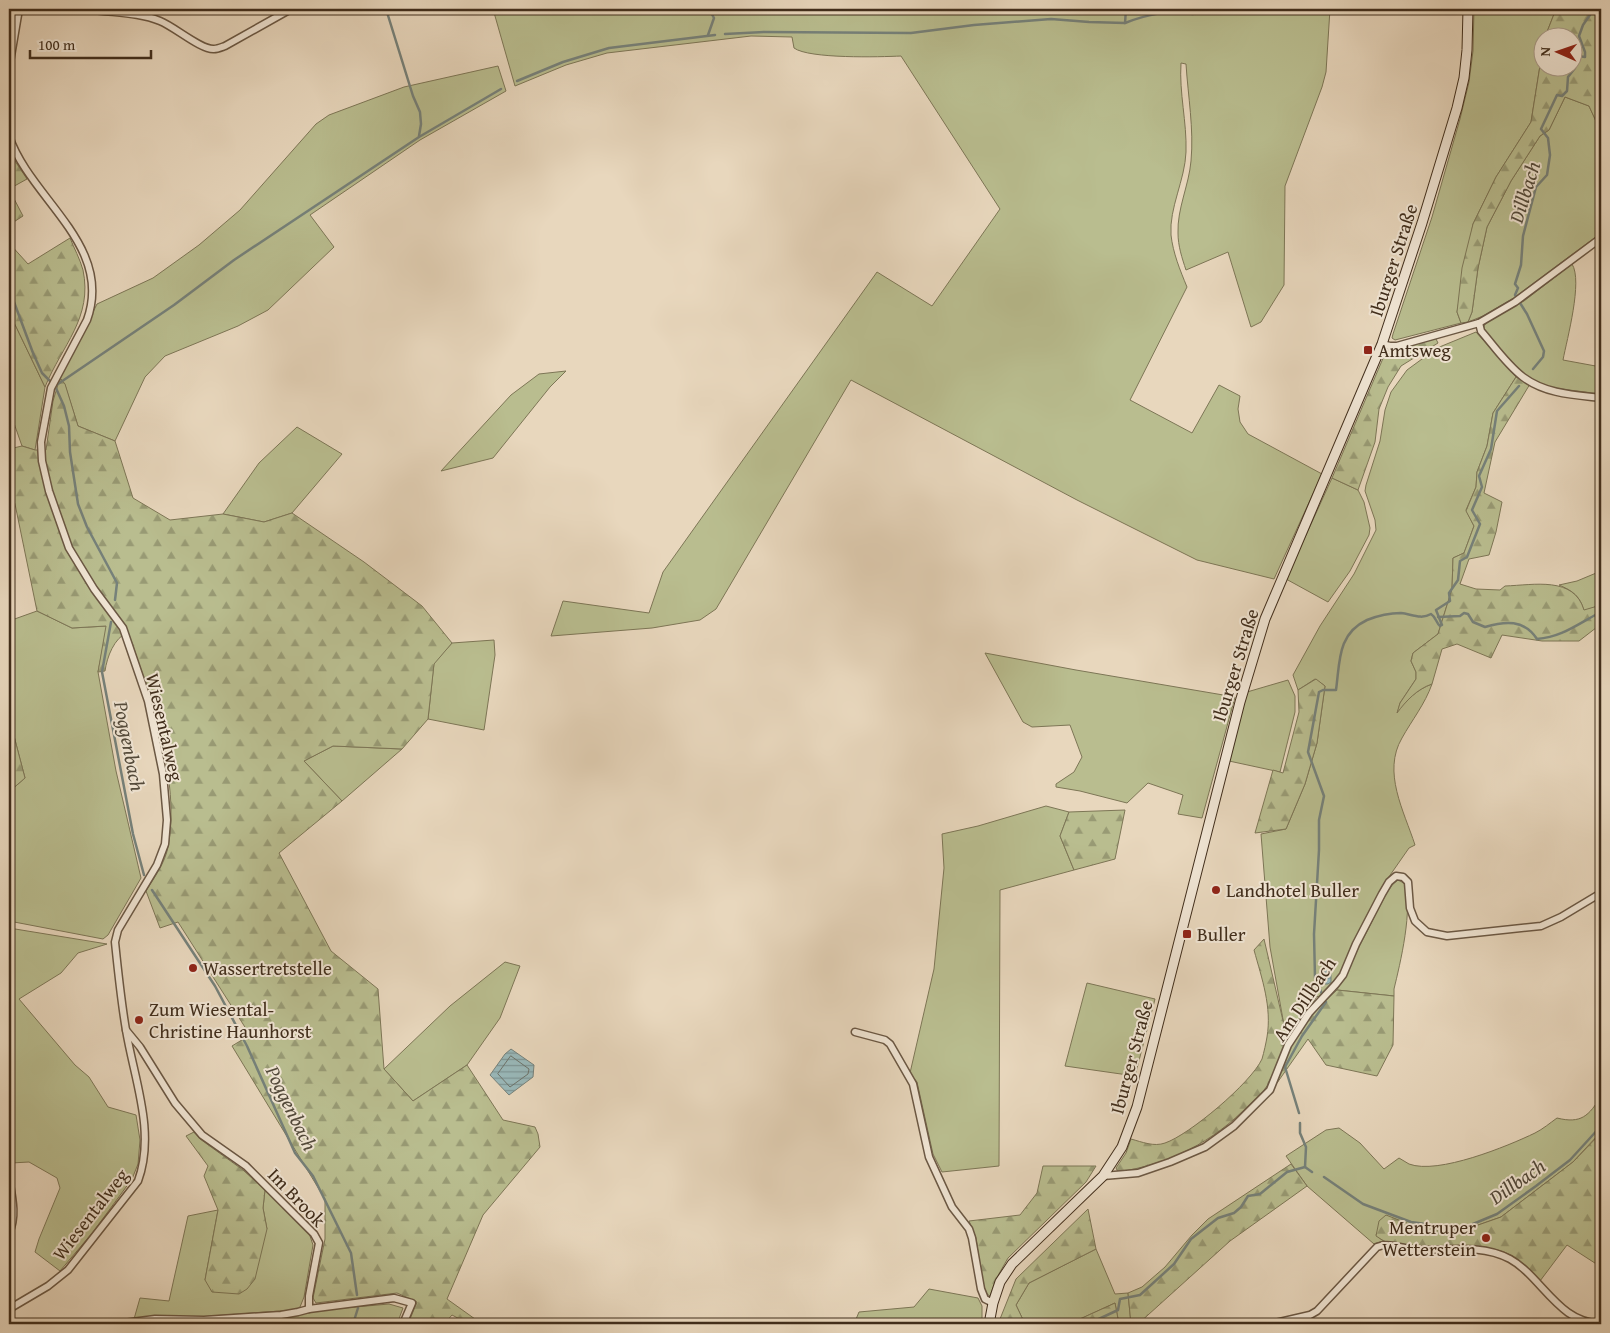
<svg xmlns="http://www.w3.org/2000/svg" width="1610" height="1333" viewBox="0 0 1610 1333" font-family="'Gentium Book Plus',serif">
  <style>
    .green { fill: #b9bd8f; stroke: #7d7656 }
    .forest { fill: url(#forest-firs); stroke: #7d7656 }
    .water { fill: url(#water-rules); stroke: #76817a }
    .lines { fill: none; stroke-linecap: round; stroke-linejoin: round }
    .shore { stroke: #6d736a; stroke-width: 1 }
    .stream { stroke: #76817a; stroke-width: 2.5 }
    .minor-casing { stroke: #6b5844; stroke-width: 9 }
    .secondary-casing { stroke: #412e1c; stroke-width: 11 }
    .minor { stroke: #f0e5d4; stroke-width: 6 }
    .secondary { stroke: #f0e5d4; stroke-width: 9 }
    .poi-dot { fill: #8f2418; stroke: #f0e5d4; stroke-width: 2 }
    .labels { text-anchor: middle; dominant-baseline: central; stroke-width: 4; stroke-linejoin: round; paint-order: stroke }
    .street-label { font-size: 19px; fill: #412e1c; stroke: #f0e5d4 }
    .poi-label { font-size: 19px; fill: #412e1c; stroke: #f0e5d4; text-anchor: start }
    .water-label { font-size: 20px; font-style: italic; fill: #534a3b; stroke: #f0e5d4 }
  </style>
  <defs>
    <pattern id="forest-firs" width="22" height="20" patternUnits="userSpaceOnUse" patternTransform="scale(1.25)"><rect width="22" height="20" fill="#b9bd8f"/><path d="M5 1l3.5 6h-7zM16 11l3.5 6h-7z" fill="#989a74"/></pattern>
    <pattern id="water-rules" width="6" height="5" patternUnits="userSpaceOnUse" patternTransform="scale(1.25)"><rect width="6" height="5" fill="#99b8b9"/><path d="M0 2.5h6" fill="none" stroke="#7e9696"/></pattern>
  </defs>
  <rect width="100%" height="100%" fill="#e8d7bd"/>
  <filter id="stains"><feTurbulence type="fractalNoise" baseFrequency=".004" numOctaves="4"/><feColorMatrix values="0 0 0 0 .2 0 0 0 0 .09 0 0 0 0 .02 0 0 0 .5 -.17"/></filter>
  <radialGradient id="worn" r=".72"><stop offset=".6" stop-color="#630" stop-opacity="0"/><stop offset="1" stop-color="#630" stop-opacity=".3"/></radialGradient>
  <g class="green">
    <path d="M493,9H710L712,12L723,9H814V11L823,9H1330L1326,72L1322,87L1285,186L1284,285L1261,322L1251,327L1228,252L1186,270C1182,258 1178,246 1178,233C1177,209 1189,185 1191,161C1194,129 1188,96 1186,64L1181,63C1179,93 1187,122 1186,152C1185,180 1169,208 1171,235C1173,253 1180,270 1187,287L1130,400L1192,433L1219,385L1240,396L1238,409L1240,422L1248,434L1322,474L1274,579L1197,560L1077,500L851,380L716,609L700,620L652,628L551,636L563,601L649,613L663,572L877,272L932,306L1000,209L901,56C880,57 809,59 794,48L792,37L751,36L607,53L566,65L515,86Z"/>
    <path d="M1474,9H1556L1545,37L1542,38V53L1531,122L1496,177L1473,224L1457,312L1461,323L1395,340L1392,338L1393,334L1432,217L1460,119L1469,82L1473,51Z"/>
    <path d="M498,66L506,91L420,140L310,215L334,247L268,310L238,326L165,356L145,377L115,441L78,426L65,385L60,378L97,304L153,278L199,245L240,210L316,124L329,115L404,87Z"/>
    <path d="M1565,97L1589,106L1601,132V233L1512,299L1483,316L1468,322L1472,312L1478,268L1487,227L1511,181L1540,136L1549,130Z"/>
    <path d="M1572,264C1583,281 1567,339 1563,360L1601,367V394L1545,387L1524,375L1484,331V326L1486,323L1524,301Z"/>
    <path d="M9,312L45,387L35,450L22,446L9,409Z"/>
    <path d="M1476,332L1516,377L1493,413L1487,446L1477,472L1476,487L1466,510L1474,526L1464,553L1453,558L1452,589L1438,634L1413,653L1411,661L1416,672V679L1400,703L1398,711C1406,700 1418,689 1432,684C1425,704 1412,720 1402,738C1382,772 1404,811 1415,845L1409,848L1386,881L1354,942L1340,974L1318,997L1317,996L1304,1017L1284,1025L1270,947L1261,834L1286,829L1305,784L1317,743L1325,686L1315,679L1298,690L1293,675L1320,626L1354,574L1376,530L1375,520L1365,491L1366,485L1380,441L1385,410L1391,392L1407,370L1437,348Z"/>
    <path d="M566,371L550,387L493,458L441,471L511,395L539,374Z"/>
    <path d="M297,427L342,454L292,513L264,522L223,514L259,463Z"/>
    <path d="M1332,478L1358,490L1364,502L1370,528L1369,535L1350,571L1328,602L1286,579Z"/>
    <path d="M1601,571V605L1584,611C1580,596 1573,591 1559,585L1577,581Z"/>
    <path d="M37,611L72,628L107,626L98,672L116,771L141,878L108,935L103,939L9,921V801L10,791L25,778L9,717V621Z"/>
    <path d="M494,640L495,655L484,730L428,719L434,663L452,643Z"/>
    <path d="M985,653L1076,670L1235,697L1202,818L1178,814L1183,795L1148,783L1127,803L1080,791L1056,787V784L1074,772L1082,757L1070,725L1032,727L1023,722Z"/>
    <path d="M1288,680L1295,696V712L1280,772L1229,761L1247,692Z"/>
    <path d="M333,746L402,749L342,801L304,761Z"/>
    <path d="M1046,806L1069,812L1060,836L1074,870L1000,890L999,1166L942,1172L933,1154L917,1082L910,1073L934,969L944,868L942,834L978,826Z"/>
    <path d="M1398,880L1404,883C1414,907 1400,964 1394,989V996L1337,990L1386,894L1393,884Z"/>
    <path d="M9,928L107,944L78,953L61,973L19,999L75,1065L89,1077L108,1107L136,1115L140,1140L138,1164L132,1179L93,1232L60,1271L35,1252L39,1239L60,1188L57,1178L29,1162L11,1163L9,1161Z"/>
    <path d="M505,962L520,966L500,1018L467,1065L413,1101L384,1069L450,1006Z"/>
    <path d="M1087,983L1155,999L1135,1076L1065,1066Z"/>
    <path d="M1601,1096V1136L1598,1135L1573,1162L1501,1217L1461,1231L1409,1224L1386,1216L1376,1235L1383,1241L1374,1244L1307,1186L1286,1156L1326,1130L1339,1128L1360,1143L1384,1169L1399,1158C1402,1160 1406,1162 1409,1164C1438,1175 1508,1146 1535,1133C1543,1129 1550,1123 1557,1118C1581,1124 1589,1116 1601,1096Z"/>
    <path d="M265,1190L309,1233L313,1245L304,1297L300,1307L294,1310L197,1317L156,1316L134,1319L140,1298L169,1301L188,1216L218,1210L205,1280L267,1229L263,1208Z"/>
    <path d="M1096,1249L1115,1294L1128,1293L1131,1324H1119L1115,1303L1069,1324H1025L1016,1305L1029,1283Z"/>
    <path d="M929,1289L978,1298L982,1306V1324H854L859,1312L914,1307Z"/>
    <path d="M389,1304L403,1308L397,1324H289L290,1317L310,1311Z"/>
  </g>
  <g class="forest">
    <path d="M1556,9H1601V132L1589,106L1565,97L1549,130L1540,136L1511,181L1487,227L1478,268L1472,312L1468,322L1461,323L1457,312L1462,268L1473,224L1496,177L1531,122L1542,53V68H1572V38L1545,37Z"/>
    <path d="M9,152L27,179L9,189L23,216L9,225Z"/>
    <path d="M70,238C74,248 80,259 83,270C93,318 62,345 45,387L9,312V243L28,264Z"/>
    <path d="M1435,337L1438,343L1401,366L1388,387L1379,409L1375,442L1358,490L1332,478L1384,356Z"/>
    <path d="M1516,377L1530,384L1495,442L1484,493L1502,502L1496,532L1489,555L1469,559L1460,584L1476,589L1500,590L1505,586C1534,585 1574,576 1584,610L1601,605V624L1579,641H1542L1502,635L1491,658L1457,644L1442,649L1432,684C1417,689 1406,701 1397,713L1400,703L1416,679V672L1411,661L1413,653L1438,634L1452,589L1453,558L1464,553L1474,526L1466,511L1476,487L1477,472L1487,446L1493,413Z"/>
    <path d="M60,378L65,384L78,426L115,441L133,498L170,520L223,514L264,522L292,513L364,562L422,606L452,643L434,664L428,719L402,749L333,746L304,761L342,801L279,853L331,951L378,989L384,1069L413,1101L467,1065L503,1120L535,1127L538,1134L540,1147L483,1215L447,1299L482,1324H469L452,1315L444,1324H408L417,1302L397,1293L316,1303L313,1298L325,1239V1199L232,1046L250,1035L178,922L160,928L146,891C154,878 165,863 168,847C181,781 150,695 128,632C114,638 107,657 105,671L98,672L106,626L72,628L37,611L15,504L9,489V449L22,446L35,450H46L53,401Z"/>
    <path d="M1316,679L1325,686L1317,743L1305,784L1286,829L1255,833L1273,770L1283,773L1299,712L1298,690Z"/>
    <path d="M9,717L25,778L10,791L9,790Z"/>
    <path d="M1125,810L1115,859L1074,870L1060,836L1069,812Z"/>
    <path d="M1264,939L1284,1025L1309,1016L1337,990L1394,996L1393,1045L1377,1076L1326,1065L1308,1039L1277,1083L1287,1053L1284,1047C1278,1060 1274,1074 1267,1086C1263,1093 1255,1099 1249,1105C1213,1142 1170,1164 1118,1172L1116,1168L1126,1153L1131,1139C1142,1142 1154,1147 1165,1143C1189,1135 1251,1083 1262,1059C1264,1052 1266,1043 1267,1037C1272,1007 1262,979 1254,950Z"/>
    <path d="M194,1132L200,1139L243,1170L265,1190L263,1208L267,1229L255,1279L247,1289L239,1294L212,1292L205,1280L218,1210L204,1176L208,1166L186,1136Z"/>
    <path d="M1599,1135L1601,1136V1267L1567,1245L1540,1281C1529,1269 1519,1258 1504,1252C1467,1238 1406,1259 1376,1236L1379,1221L1386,1215L1409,1224L1461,1231L1501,1217L1573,1162Z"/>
    <path d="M1291,1164L1307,1186L1230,1241L1138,1324H1131L1128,1293L1142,1287L1165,1267L1192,1235L1208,1219Z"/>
    <path d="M1043,1166H1096L1086,1182L1008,1258L996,1279L990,1296L987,1294L983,1288L976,1238L969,1221L1020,1215L1037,1193Z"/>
    <path d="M1088,1209L1096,1249L1029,1283L1016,1305L1025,1324H998L1016,1279Z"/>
    <path d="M1115,1303L1119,1324H1069Z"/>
  </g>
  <g class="water">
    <path d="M1326,961H1331V982L1328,984H1324L1322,963Z"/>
    <path d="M511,1049L534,1065L533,1077L509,1095L490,1075L505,1054Z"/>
  </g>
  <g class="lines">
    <path class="shore" d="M511,1056L529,1069L528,1074L510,1087L498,1074Z"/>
    <g class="stream">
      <path d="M386,9L413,96L420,112L421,124L419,136"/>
      <path d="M1125,23C1148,14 1168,10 1193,14"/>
      <path d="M725,34L764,32L911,33L974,25L1051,19L1089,22L1125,23L1126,9"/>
      <path d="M708,35L714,18L709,9"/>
      <path d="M517,81L563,62L609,48L715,35"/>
      <path d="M9,293L14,302L33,353L42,373L55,386L64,406L69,426L70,452L78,504L87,527L117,583L115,600"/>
      <path d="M1533,369L1543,357L1544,351L1527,314L1515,295L1518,288L1515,284L1521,265L1523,236L1536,187L1547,175L1550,155L1548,138L1541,129L1557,95L1562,96L1567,91L1568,77L1575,68L1578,56L1585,57V52L1579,36L1583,25L1594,9"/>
      <path d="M55,386L174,305L234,260L419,137L501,89"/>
      <path d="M1438,617L1460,616L1464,613L1468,614L1473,622L1485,627C1505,621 1524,619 1537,639C1563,637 1579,623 1601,612"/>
      <path d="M111,622L102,672L133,834L144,875"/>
      <path d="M152,890L215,986L247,1046L295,1153L313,1176L351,1253L357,1295"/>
      <path d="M1322,994L1315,978L1314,934L1319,850V820L1324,796L1308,752L1319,692L1323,690H1336C1340,662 1337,634 1367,620C1377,616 1390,613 1401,613C1411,614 1421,620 1431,614C1436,617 1436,623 1440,626L1442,625L1436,610L1450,601L1449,593L1458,580L1460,561L1467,557L1480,524L1472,510L1482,487L1479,476L1491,449L1497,411L1519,386"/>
      <path d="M1299,1113L1285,1067L1302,1036L1326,1002"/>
      <path d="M1300,1123V1133L1306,1147L1305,1167"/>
      <path d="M1324,1177L1363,1204L1411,1222L1461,1229L1497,1214L1536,1186L1570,1160L1601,1126"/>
      <path d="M353,1324L358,1308"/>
      <path d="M1088,1324L1118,1310L1120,1299L1140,1295L1174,1264L1191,1239L1218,1218L1234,1213L1241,1207L1248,1196L1260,1194L1287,1172L1305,1167L1312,1172"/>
    </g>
    <g class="minor-casing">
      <g id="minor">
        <path d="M88,9C112,13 138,12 160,21C175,27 201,50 214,49C217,49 222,47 225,46L291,9"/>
        <path d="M9,68L19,9"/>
        <path d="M9,136C30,199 114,245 87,320L51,388L41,442L42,461L49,491L69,548L94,589L123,628L148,701L163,774L167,820L165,844L157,865L118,930L115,942C118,971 121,1001 126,1030C134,1079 156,1132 138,1181L68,1270L48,1286L9,1309"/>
        <path d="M1479,323L1481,331C1494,346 1507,365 1523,377C1546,394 1574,395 1601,398"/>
        <path d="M1382,344L1390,346H1397L1479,323L1515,302L1601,238"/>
        <path d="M126,1030L140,1047L175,1103L202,1135L246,1166L314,1234L319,1243L309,1296V1309L394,1298L412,1303L403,1324"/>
        <path d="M855,1032L885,1040L890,1044L913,1084L929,1157L952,1207L969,1229L972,1238L981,1289L985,1299L993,1303"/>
        <path d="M1103,1176L1138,1173L1170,1162L1205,1147L1234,1126L1270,1090L1288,1045L1309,1013L1336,984L1343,975L1356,944L1382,894L1389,882L1396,876L1403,877L1408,882L1410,908L1415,921L1427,932L1447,936L1541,926L1561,917L1601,893"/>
        <path d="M9,1179C12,1196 17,1217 9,1233"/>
        <path d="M116,1324L155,1319L204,1320L281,1315L298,1312L309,1309"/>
        <path d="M1271,1324L1310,1315L1317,1311L1377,1247C1390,1242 1406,1250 1419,1250C1448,1250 1483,1244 1510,1259C1541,1276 1560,1325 1601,1323"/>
      </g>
    </g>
    <g class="secondary-casing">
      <path id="secondary" d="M989,1324L993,1303L1000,1282L1012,1264L1103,1176L1122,1147L1137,1107L1240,702L1265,619L1382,344L1422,223L1457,108L1464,78L1467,50L1468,9"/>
    </g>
    <use href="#minor" class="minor"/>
    <use href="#secondary" class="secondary"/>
  </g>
  <g class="poi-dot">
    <rect x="1363" y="345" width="10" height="10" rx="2.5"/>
    <circle cx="1216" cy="890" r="5"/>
    <rect x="1182" y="929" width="10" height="10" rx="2.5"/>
    <circle cx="193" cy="968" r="5"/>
    <circle cx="139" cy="1020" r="5"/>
    <circle cx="1486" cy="1238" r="5"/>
  </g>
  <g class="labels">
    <g class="street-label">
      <text transform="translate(1393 260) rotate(-72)">Iburger Straße</text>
      <text transform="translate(1235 665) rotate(-73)">Iburger Straße</text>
      <text transform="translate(165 727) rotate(77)">Wiesentalweg</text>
      <text transform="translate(1304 999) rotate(-56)">Am Dillbach</text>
      <text transform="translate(1131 1057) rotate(-75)">Iburger Straße</text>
      <text transform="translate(297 1197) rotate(46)">Im Brook</text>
      <text transform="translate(90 1214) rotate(-52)">Wiesentalweg</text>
    </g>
    <g class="poi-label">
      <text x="1378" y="350">Amtsweg</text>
      <text x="1226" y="890">Landhotel Buller</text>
      <text x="1197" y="934">Buller</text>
      <text x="203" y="968">Wassertretstelle</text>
      <text x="149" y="1009">Zum Wiesental-<tspan x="149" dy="22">Christine Haunhorst</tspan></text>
      <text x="1476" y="1227" text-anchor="end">Mentruper<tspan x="1476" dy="22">Wetterstein</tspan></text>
    </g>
    <g class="water-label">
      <text transform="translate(1524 192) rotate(-73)">Dillbach</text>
      <text transform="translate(130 746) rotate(79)">Poggenbach</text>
      <text transform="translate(292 1108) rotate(64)">Poggenbach</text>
      <text transform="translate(1517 1181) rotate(-35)">Dillbach</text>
    </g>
  </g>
  <rect width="1610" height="1333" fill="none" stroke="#e8d7bd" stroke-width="30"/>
  <rect x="10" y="10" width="1590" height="1313" fill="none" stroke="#412e1c" stroke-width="2.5"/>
  <rect x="15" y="15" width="1580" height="1303" fill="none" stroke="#412e1c"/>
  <g transform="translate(1558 52) rotate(272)"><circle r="24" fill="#f0e5d4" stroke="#aa9c8a"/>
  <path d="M0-4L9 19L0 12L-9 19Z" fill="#8f2418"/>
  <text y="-8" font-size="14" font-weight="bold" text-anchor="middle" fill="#412e1c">N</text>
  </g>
  <path d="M30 50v8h121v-8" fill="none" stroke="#412e1c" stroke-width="2.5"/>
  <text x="38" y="50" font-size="15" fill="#412e1c" stroke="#f0e5d4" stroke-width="4" paint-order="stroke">100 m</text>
  <rect width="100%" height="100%" filter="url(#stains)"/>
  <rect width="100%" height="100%" fill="url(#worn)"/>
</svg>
